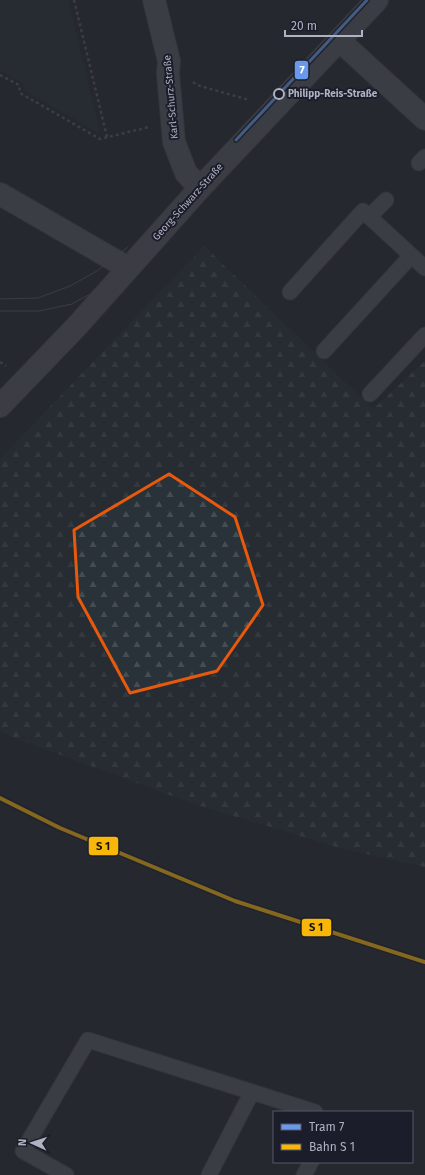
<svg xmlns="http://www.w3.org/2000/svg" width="425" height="1175" viewBox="0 0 425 1175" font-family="'Fira Sans',sans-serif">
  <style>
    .grass { fill: #283238 }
    .forest { fill: url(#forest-firs) }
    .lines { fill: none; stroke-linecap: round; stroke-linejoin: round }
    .service-casing { stroke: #42434a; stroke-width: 17 }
    .minor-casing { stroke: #42434a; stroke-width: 24 }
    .tertiary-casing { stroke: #42434a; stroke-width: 24 }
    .path { stroke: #54565d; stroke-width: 2.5; stroke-dasharray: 3 3; stroke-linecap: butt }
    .service { stroke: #56575f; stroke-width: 15 }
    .minor { stroke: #56575f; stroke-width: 22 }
    .tertiary { stroke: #56575f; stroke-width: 22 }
    .tram { stroke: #55565c; stroke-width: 1 }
    .rail-1-casing { stroke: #1b1d2a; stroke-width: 7 }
    .rail-1 { stroke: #f8b608; stroke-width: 4 }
    .tram-1-casing { stroke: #1b1d2a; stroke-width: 6 }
    .tram-1 { stroke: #6999ea; stroke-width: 3 }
    .marked { fill: none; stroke: #e8590c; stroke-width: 3; stroke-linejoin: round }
    .stop-dot { fill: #1b1d2a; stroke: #b0b2c2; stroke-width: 2 }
    .labels { text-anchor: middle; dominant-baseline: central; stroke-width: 4; stroke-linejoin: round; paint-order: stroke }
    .stop-label { font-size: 10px; font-weight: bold; fill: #b0b2c2; stroke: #1b1d2a; text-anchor: start }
    .street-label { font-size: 10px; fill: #b0b2c2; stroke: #1b1d2a }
    .line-badge { stroke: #1b1d2a; stroke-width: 1.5 }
    .badge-label { font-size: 11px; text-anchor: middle; font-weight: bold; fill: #fff }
    .pale-badge-label { font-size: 11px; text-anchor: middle; font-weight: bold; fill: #111 }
  </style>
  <defs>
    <pattern id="forest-firs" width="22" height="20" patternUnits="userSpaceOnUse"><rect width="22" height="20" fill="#283238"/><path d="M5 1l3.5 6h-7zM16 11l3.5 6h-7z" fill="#454d53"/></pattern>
  </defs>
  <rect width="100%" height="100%" fill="#272830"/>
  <path class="grass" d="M0,0H68L100,131L97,132L24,90L23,84L0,70Z"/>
  <path class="forest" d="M204,246L373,409L425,361V867L340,848L191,803L15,738L0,731V459Z"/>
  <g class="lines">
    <g class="service-casing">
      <g id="service">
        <path d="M419,163L425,157"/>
        <path d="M369,217L386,200"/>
        <path d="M290,292L363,211L425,268"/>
        <path d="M324,351L411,256"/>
        <path d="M370,394L425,335"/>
        <path d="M66,1175L23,1151L88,1040L315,1112"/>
        <path d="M209,1175L252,1092"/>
        <path d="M304,1175L311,1162"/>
      </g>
    </g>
    <g class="minor-casing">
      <g id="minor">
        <path d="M154,0L169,61L168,74L174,142L186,173L200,188"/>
        <path d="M340,41L425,119"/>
        <path d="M0,194L128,268"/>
      </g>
    </g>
    <g class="tertiary-casing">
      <path id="tertiary" d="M0,406L77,326L200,188L377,0"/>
    </g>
    <g class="path">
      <path d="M74,0L107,137"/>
      <path d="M0,75L19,85L20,93L100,139L149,127"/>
      <path d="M193,82L197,85L249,100"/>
      <path d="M0,362L6,366"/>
    </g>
    <use href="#service" class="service"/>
    <use href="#minor" class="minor"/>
    <use href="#tertiary" class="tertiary"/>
    <g class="tram">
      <path d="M107,283L135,263"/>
      <path d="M0,299L38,298L70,286L97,271L128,247"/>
      <path d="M0,311H39L72,304L92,293"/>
      <path d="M0,397L62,332L120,264L188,188L236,140"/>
      <path d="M0,411L159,244L288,102"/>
    </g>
    <g class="rail-1-casing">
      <path id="rail-1" d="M0,798L60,828L235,901L425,962"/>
    </g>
    <use href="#rail-1" class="rail-1"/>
    <g class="tram-1-casing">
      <path id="tram-1" d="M236,140L367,0"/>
    </g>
    <use href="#tram-1" class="tram-1"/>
  </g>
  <path d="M0 0H425V1175H0ZM169,474L235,517L263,605L217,671L130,693L78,597L74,530Z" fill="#272830" fill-opacity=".55" fill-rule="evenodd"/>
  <path class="marked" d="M169,474L235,517L263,605L217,671L130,693L78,597L74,530Z"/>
  <circle class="stop-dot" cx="279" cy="94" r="5"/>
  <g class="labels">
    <g class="stop-label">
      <text x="288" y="94">Philipp-Reis-Straße</text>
    </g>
    <g class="street-label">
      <text transform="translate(171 97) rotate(-95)">Karl-Schurz-Straße</text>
      <text transform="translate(188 202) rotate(-48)">Georg-Schwarz-Straße</text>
    </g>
  </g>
  <g class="line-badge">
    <rect x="294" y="60" width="15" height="20" rx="4" fill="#6999ea"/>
    <rect x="88" y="836" width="31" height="20" rx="4" fill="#f8b608"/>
    <rect x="301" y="918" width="31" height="19" rx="4" fill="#f8b608"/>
  </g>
  <g class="badge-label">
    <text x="302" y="74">7</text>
  </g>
  <g class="pale-badge-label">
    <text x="103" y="850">S 1</text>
    <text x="316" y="931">S 1</text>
  </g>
  <rect x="273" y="1111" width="140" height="52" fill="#1b1d2a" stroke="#575967"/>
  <rect x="281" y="1124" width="20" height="6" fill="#6999ea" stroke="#575967"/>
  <text x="309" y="1131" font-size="12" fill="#b0b2c2">Tram 7</text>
  <rect x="281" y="1144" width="20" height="6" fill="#f8b608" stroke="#575967"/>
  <text x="309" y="1151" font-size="12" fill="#b0b2c2">Bahn S 1</text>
  <g transform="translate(32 1143) rotate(273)" stroke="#1b1d2a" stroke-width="3" paint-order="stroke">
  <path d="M0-3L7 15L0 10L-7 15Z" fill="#b0b2c2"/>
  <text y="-6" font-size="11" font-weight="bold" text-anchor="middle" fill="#b0b2c2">N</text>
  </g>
  <path d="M285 30v6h77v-6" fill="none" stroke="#b0b2c2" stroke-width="2"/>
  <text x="291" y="30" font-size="12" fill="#b0b2c2" stroke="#1b1d2a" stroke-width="3" paint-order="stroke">20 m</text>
</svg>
